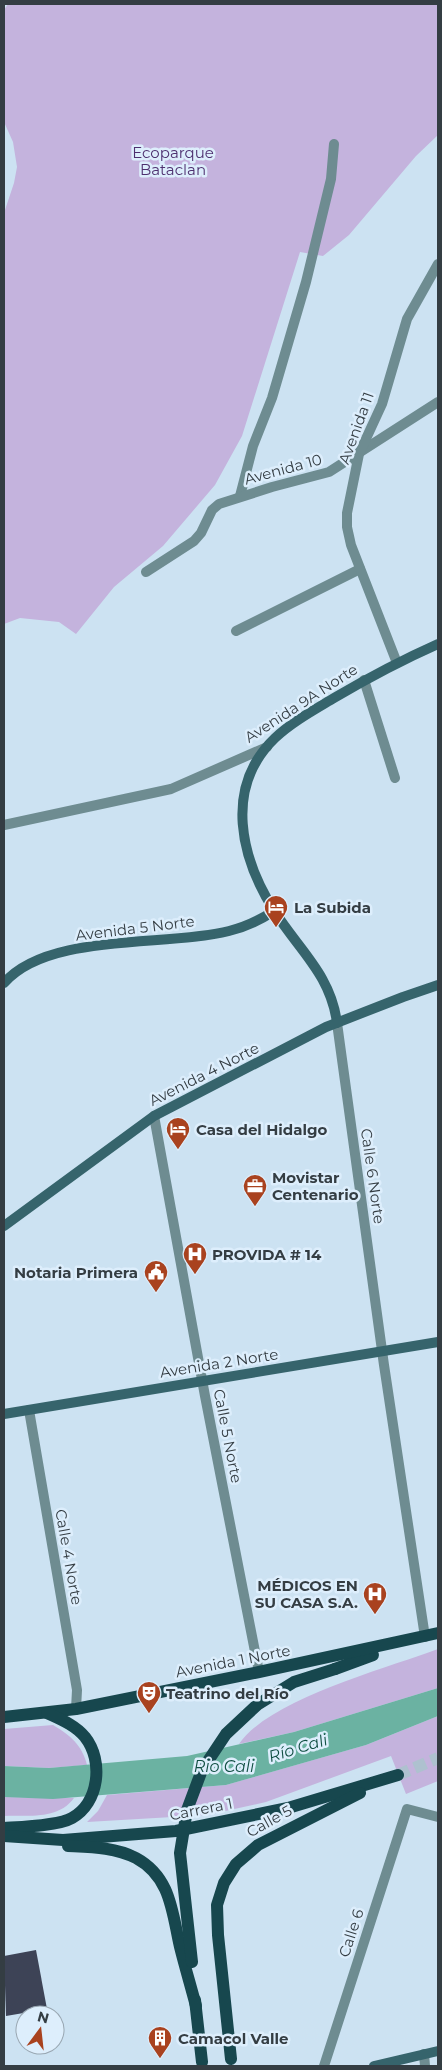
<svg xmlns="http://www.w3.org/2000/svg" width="442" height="2070" viewBox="0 0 442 2070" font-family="Montserrat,sans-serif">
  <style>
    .green { fill: #c4b3dd }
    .water { fill: #6bb2a2 }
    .building { fill: #3d4356 }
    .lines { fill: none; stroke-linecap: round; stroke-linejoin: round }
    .primary-tunnel { stroke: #aec1cf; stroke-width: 12; stroke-dasharray: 12 6; stroke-linecap: butt }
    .street { stroke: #6e8c91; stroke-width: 10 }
    .secondary { stroke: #36646c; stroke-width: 10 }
    .primary { stroke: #17474e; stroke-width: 12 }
    .primary-bridge { stroke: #17474e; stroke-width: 12 }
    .labels { text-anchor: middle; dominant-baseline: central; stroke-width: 5; stroke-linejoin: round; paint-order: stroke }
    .park-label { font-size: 15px; fill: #4e306f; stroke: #ddeefc }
    .street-label { font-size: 15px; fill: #343d43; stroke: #ddeefc }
    .poi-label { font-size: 15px; font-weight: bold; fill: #343d43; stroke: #ddeefc; text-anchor: start }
    .water-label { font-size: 16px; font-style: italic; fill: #114f43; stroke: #ddeefc }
  </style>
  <rect width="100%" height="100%" fill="#cce2f2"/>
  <g class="green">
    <path d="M8,4H438V135L416,156L349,235L323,256L300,252L242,436L215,485L163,546L114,587L76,634L59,622L20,618L4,624V213L14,183L17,167L13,142L4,122V10Z"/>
    <path d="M438,1649V1688L294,1732L239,1744C268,1700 387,1668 438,1649Z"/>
    <path d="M438,1716V1781L406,1794L391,1756L266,1802L207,1815L87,1822L98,1811L107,1795L226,1785L366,1745Z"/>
    <path d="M53,1725C70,1735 82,1745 87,1765L49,1768L4,1766V1729Z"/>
    <path d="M4,1797L74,1798C58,1820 29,1815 4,1816Z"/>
  </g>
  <path class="water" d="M438,1688V1716L366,1745L226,1785L53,1799L4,1797V1766L49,1768L187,1756L294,1732Z"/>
  <path class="building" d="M36,1950L47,2009L6,2016L4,1956Z"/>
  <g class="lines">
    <path class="primary-tunnel" d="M398,1775L438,1758"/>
    <g class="street">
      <path d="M240,496L253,446L272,398L306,282L331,179L334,144"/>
      <path d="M146,572L194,541L201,533L212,510L219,504L272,487L329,472L438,402"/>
      <path d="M236,631L360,569"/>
      <path d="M397,663L351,545L347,527V513L359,454L382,404L407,319L438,264"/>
      <path d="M364,680L395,778"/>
      <path d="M4,825L171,789L267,747"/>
      <path d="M337,1023L384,1365L425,1637"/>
      <path d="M154,1116L205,1396L259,1672"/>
      <path d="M29,1410L77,1690L76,1709"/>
      <path d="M424,2054L425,2066"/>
      <path d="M324,2066L407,1809L438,1817"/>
    </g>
    <g class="secondary">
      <path d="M4,983C48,932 167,947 229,931C246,927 260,920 274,911"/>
      <path d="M337,1023C331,975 299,950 275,912C241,859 223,788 275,738C292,722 314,710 334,698C368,678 402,660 438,644"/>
      <path d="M4,1226L154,1116L326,1027L403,997L438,985"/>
      <path d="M4,1414L438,1342"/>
      <path d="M374,2066L438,2051"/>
    </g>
    <g class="primary">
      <path d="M335,1669L373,1655"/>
      <path d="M4,1717L76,1709L259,1672L438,1633"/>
      <path d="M4,1828C20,1827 58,1826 72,1818C99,1803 104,1761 85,1737C75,1725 60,1719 47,1713"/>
      <path d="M4,1836L63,1840L176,1831L288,1808L398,1775"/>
      <path d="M68,1846C90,1847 115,1847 136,1858C171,1877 172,1912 180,1947C185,1967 191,1987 196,2006"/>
      <path d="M195,2000L202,2062"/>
      <path d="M231,2059L218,1935L217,1905L224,1883L236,1864L258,1845L360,1793"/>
    </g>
    <path class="primary-bridge" d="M192,1962L180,1853L187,1810L202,1770L226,1734L257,1705L294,1682L335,1669"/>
  </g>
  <defs>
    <g id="hotel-pin" transform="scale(1.25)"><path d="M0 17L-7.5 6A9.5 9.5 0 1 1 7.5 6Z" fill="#a9421f" stroke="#ddeefc"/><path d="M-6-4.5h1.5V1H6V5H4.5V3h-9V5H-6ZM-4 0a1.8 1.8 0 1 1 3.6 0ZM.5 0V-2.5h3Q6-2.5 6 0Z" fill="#fff"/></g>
    <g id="office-pin" transform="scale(1.25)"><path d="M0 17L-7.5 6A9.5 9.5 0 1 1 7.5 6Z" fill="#a9421f" stroke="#ddeefc"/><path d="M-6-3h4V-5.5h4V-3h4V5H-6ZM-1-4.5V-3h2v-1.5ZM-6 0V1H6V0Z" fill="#fff"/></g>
    <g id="hospital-pin" transform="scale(1.25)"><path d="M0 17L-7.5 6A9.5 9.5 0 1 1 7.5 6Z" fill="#a9421f" stroke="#ddeefc"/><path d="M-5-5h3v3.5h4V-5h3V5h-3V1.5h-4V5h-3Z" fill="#fff"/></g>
    <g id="civic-pin" transform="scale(1.25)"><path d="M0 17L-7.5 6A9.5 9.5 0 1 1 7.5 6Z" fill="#a9421f" stroke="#ddeefc"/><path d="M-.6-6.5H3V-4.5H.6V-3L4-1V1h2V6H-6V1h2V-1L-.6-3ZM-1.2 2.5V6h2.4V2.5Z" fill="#fff"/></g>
    <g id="theatre-pin" transform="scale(1.25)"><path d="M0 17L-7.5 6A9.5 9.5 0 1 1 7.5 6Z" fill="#a9421f" stroke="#ddeefc"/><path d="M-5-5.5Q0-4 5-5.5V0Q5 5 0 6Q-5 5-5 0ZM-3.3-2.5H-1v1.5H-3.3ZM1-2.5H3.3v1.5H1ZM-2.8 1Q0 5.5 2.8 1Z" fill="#fff"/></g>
    <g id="building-pin" transform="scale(1.25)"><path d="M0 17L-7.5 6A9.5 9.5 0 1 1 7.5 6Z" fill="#a9421f" stroke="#ddeefc"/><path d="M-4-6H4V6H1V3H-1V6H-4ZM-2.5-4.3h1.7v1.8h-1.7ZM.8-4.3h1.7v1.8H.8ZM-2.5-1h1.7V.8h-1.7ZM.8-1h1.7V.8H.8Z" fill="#fff"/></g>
  </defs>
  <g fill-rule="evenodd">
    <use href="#hotel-pin" x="276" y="907"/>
    <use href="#hotel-pin" x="178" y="1129"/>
    <use href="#office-pin" x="255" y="1186"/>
    <use href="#hospital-pin" x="195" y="1254"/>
    <use href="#civic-pin" x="156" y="1272"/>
    <use href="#hospital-pin" x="375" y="1594"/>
    <use href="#theatre-pin" x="149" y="1693"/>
    <use href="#building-pin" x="160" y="2038"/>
  </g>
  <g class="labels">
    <g class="park-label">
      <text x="173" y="152">Ecoparque<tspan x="173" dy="17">Bataclan</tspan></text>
    </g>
    <g class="street-label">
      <text transform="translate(356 428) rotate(-70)">Avenida 11</text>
      <text transform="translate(283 469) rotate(-15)">Avenida 10</text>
      <text transform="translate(301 703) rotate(-33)">Avenida 9A Norte</text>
      <text transform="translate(135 928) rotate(-7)">Avenida 5 Norte</text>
      <text transform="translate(204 1074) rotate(-27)">Avenida 4 Norte</text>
      <text transform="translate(373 1176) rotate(82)">Calle 6 Norte</text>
      <text transform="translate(219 1363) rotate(-9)">Avenida 2 Norte</text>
      <text transform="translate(228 1436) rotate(79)">Calle 5 Norte</text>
      <text transform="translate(69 1557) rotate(80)">Calle 4 Norte</text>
      <text transform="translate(233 1661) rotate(-11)">Avenida 1 Norte</text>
      <text transform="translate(201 1809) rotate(-11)">Carrera 1</text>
      <text transform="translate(269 1821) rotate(-29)">Calle 5</text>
      <text transform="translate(351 1933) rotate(-72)">Calle 6</text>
    </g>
    <g class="poi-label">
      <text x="294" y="907">La Subida</text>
      <text x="196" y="1129">Casa del Hidalgo</text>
      <text x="272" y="1177">Movistar<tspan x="272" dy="17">Centenario</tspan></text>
      <text x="212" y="1254">PROVIDA # 14</text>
      <text x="138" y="1272" text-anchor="end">Notaria Primera</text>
      <text x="358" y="1585" text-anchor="end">MÉDICOS EN<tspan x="358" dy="17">SU CASA S.A.</tspan></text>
      <text x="166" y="1693">Teatrino del Río</text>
      <text x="178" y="2038">Camacol Valle</text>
    </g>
    <g class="water-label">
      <text transform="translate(298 1748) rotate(-17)">Río Cali</text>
      <text x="224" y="1766">Rio Cali</text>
    </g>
  </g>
  <rect width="442" height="2070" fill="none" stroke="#343d43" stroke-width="10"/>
  <g transform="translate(40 2030) rotate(15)"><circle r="24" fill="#ddeefc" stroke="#99a7b2"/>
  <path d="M0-4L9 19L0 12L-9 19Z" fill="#a9421f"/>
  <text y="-8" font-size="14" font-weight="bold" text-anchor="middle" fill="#343d43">N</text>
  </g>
</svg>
